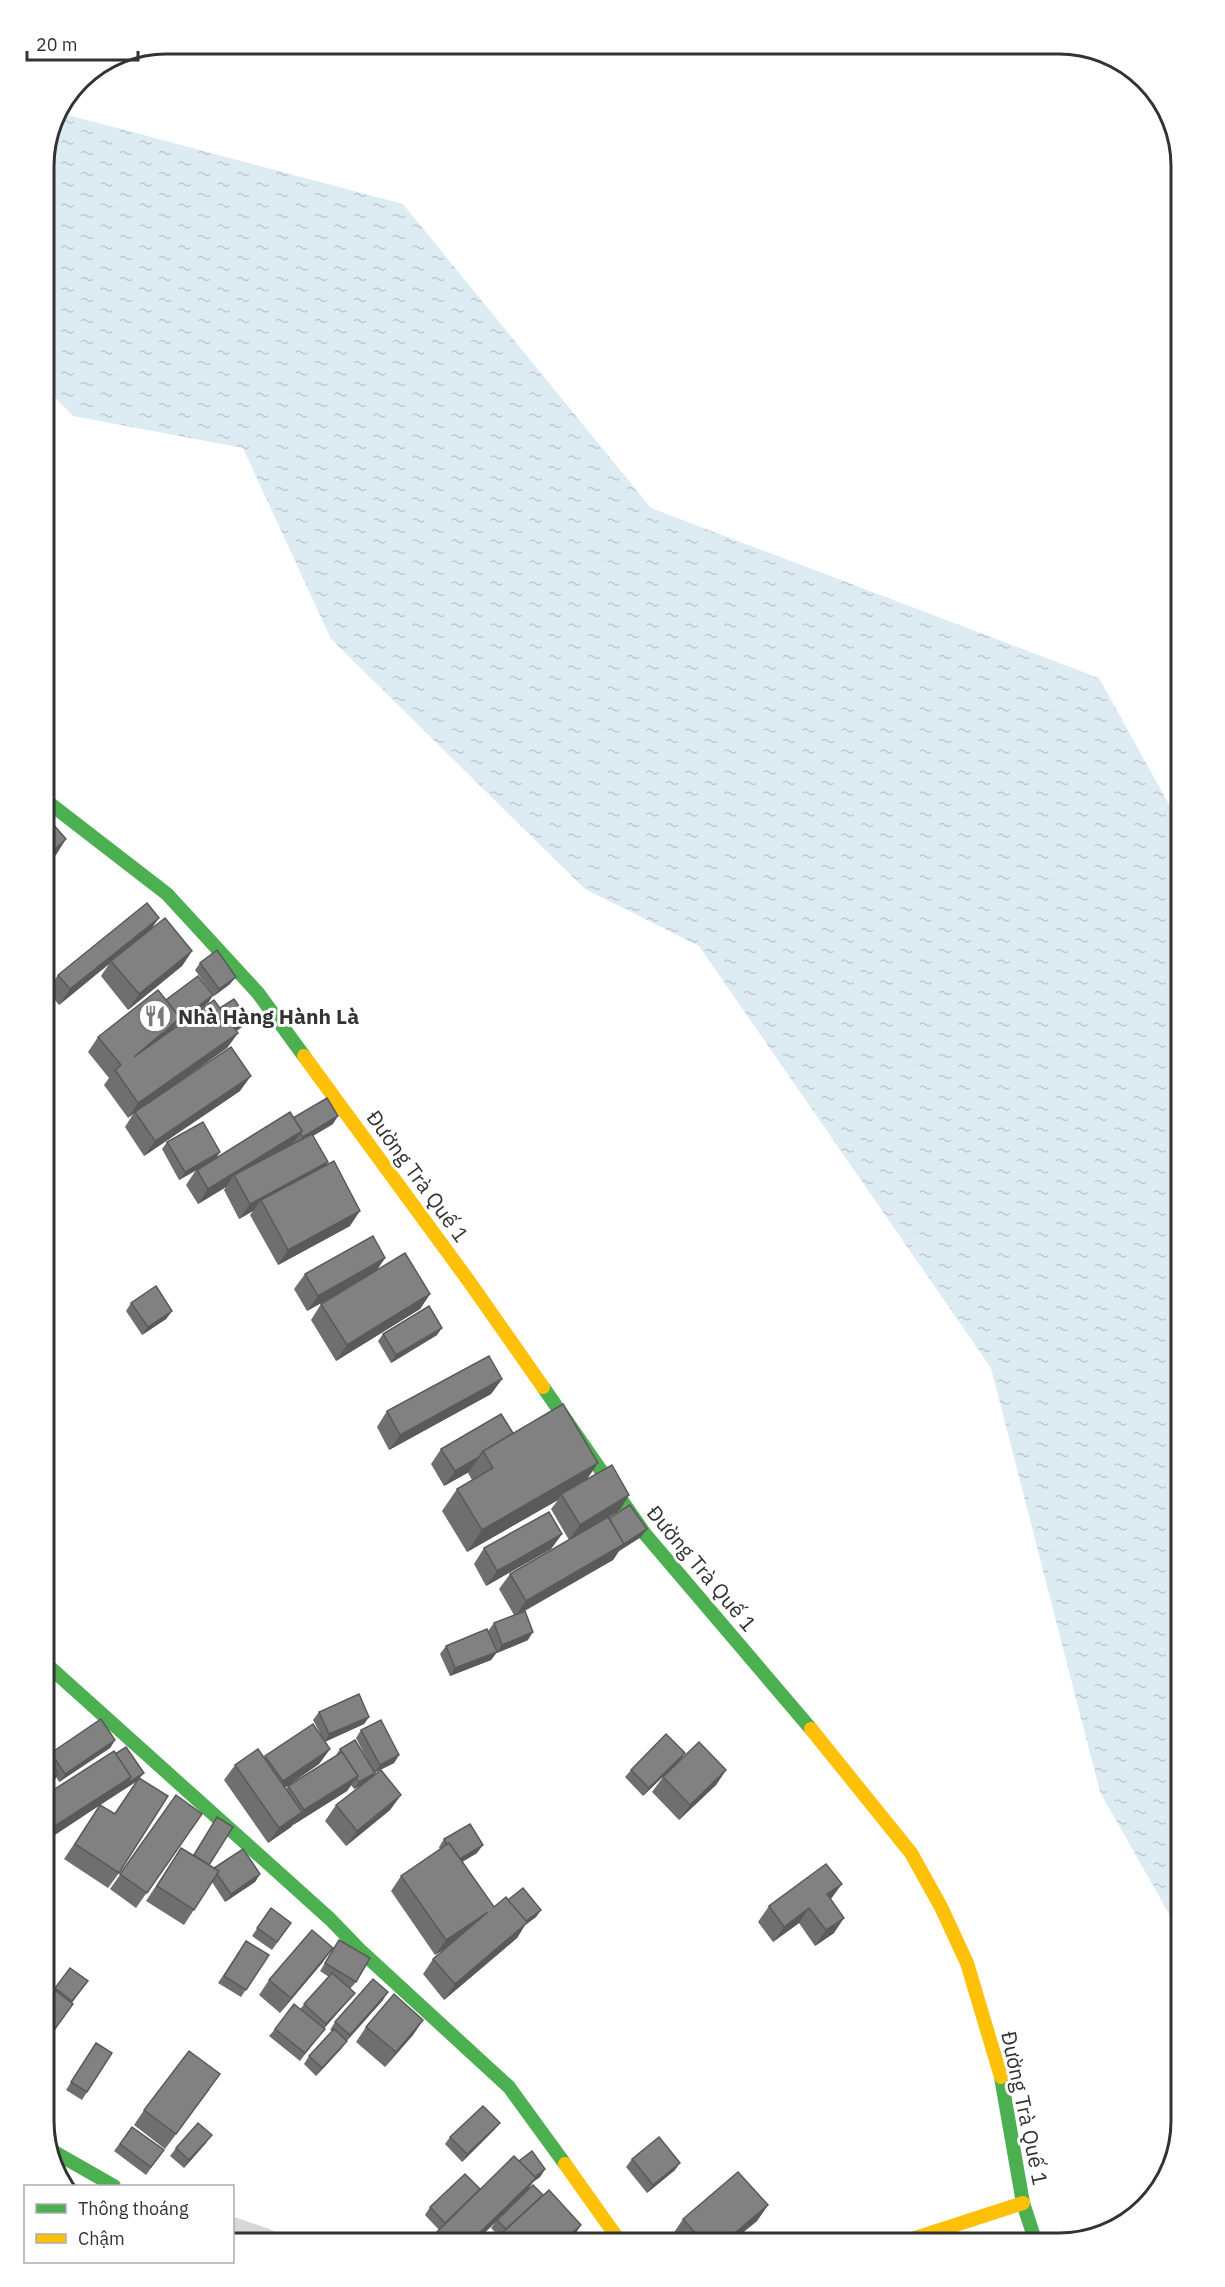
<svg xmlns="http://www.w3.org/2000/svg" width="1225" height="2287" viewBox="0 0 1225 2287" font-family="'IBM Plex Sans',sans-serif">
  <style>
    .water { fill: url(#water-ripples) }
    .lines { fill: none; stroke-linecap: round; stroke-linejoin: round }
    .street { stroke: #d7d7d7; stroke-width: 30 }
    .fast { stroke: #4caf50; stroke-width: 14 }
    .slow { stroke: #ffc107; stroke-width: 14 }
    .wall { fill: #6f6f6f; fill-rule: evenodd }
    .shaded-wall { fill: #5a5a5a }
    .building { fill: #818181; stroke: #5a5a5a; stroke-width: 1.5 }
    .labels { text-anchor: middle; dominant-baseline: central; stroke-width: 6; stroke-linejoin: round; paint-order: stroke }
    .poi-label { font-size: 21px; font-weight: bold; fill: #333; stroke: #fff; text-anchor: start }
    .street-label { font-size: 21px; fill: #333; stroke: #fff }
    .rim { fill: none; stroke: #333; stroke-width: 3 }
  </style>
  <defs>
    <pattern id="water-ripples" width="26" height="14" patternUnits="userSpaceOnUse" patternTransform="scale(1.5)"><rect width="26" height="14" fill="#ddebf3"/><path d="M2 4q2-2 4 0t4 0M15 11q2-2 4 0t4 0" fill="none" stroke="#becad1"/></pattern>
  </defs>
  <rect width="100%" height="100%" fill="#fff"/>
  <path class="water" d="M57,112L403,204L651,508L1099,678L1181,826V1935L1100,1792L991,1368L699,946L585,889L331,639L243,448L73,416L44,387V158L53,119Z"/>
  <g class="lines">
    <path class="street" d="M232,2232L264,2243"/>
    <g class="fast">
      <path d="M44,799L167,894L258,993L304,1056"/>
      <path d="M543,1387L645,1534L811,1729"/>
      <path d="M44,1662L330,1919L362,1952L509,2087L565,2164"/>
      <path d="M1001,2077L1023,2203L1036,2243"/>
      <path d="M49,2149L114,2186"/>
    </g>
    <g class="slow">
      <path d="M304,1056L468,1280L543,1387"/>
      <path d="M811,1729L911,1853L941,1907L967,1963L1001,2077"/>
      <path d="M565,2164L621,2243"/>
      <path d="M900,2243L1023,2203"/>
    </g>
  </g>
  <g class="wall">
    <path d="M159,918L151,929L192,951L182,966L128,1010L101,976L109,964L59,1005L47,990L58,975Z"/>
    <path d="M200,963L230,984L214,996L195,970Z"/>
    <path d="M213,995L208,1003L175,1028L174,1027L172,1030L220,1008L248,1019L242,1027L236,1031L238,1033L227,1048L183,1079L240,1091L144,1156L125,1127L133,1114L128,1118L104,1085L109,1078L88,1052L98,1037L166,1000Z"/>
    <path d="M293,1118L333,1124L313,1136L328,1162L326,1166L350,1226L278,1265L250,1215L253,1211L239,1219L224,1190L226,1187L198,1204L186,1185L196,1170L179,1180L162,1149L167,1142L217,1158Z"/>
    <path d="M385,1258L376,1271L430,1294L420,1309L336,1361L311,1320L321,1304L346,1289L307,1311L294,1289L305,1274Z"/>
    <path d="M131,1303L172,1311L166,1319L142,1335L126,1311Z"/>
    <path d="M383,1334L437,1335L391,1363L378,1341Z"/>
    <path d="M502,1379L491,1394L389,1450L377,1427L387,1411Z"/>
    <path d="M513,1433L598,1463L586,1480L629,1495L619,1511L605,1519L609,1518L641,1537L619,1551L613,1560L523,1612L528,1640L497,1653V1652L491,1660L450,1676L440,1654L446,1646L496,1650L488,1631L494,1623L514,1615L499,1589L510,1574L569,1540L551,1509L558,1500L467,1552L442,1511L457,1489L472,1480L468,1473L469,1472L444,1486L431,1464L441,1449Z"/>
    <path d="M562,1534L551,1549L486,1586L474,1564L484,1548Z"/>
    <path d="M319,1712L369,1717L364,1724L325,1742L330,1749L319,1764L285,1788L286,1789L288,1786L335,1757L340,1749L371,1767L356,1738L361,1730L399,1755L394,1763L374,1773L372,1777L401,1795L390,1810L346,1846L325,1821L336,1805L362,1785L354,1789L351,1785L347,1791L293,1825L291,1827L268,1843L224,1780L235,1765L264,1758L265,1756L320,1733L313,1720Z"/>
    <path d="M115,1740L110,1748L59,1782L56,1777L53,1782L45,1761L51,1753Z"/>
    <path d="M685,1753L679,1761L643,1796L625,1777L631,1770Z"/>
    <path d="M115,1754L140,1778L119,1873L108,1888L64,1859L100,1805L44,1842ZM136,1782L114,1814L100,1805Z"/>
    <path d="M726,1770L716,1785L679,1820L652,1792L663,1777Z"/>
    <path d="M176,1795L202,1814L136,1908L110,1889Z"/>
    <path d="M217,1817L209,1865L214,1868L260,1874L255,1882L225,1902L212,1882L184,1925L146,1901L181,1848L193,1855Z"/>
    <path d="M444,1839L477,1853L462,1862L494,1907L508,1900L541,1910L536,1917L525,1925L517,1938L444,2000L423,1974L433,1959L448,1947L435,1955L391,1891L401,1876L440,1849L439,1847Z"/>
    <path d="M831,1899L834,1933L815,1946L799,1923L773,1942L758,1922L769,1906Z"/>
    <path d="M271,1908L291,1923L272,1950L252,1936Z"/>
    <path d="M339,1940L356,1982L350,1989L355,1993L349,2000L324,2028L325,2029L319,2036L300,2061L269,2036L275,2029L300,2009L329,1977L320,1971Z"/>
    <path d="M246,1941L269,1955L241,1997L218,1983Z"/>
    <path d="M333,1948L322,1963L280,2013L259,1995L269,1980Z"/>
    <path d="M70,1968L88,1981L72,2003L51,1997L50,1996Z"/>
    <path d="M383,2000L346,2041L341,2049L316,2076L304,2064L309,2056L332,2031L330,2030L335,2022Z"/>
    <path d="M423,2020L413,2035L385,2067L356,2042L366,2027Z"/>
    <path d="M96,2043L87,2092L82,2100L66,2090Z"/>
    <path d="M210,2089L165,2149L134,2125L144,2110Z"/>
    <path d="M500,2123L494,2130L462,2162L445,2144L450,2137Z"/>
    <path d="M132,2127L164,2150L146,2175L114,2151Z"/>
    <path d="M206,2143L184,2168L170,2156L176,2148Z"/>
    <path d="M632,2159L675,2170L647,2193L626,2167Z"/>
    <path d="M519,2161L545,2169L540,2177L533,2182L527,2191L543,2195L581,2225L571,2240L567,2243H494L499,2236L491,2228L495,2223L474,2243H427L439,2230L425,2215L430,2207L480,2189Z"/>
    <path d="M768,2205L757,2221L730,2243H681L673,2234L683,2219Z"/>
  </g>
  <g class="shaded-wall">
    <path d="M66,839L56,855L44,865V859Z"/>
    <path d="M159,918L148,933L111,961L109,964L59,1005L70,989Z"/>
    <path d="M192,951L182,966L128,1010L139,994Z"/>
    <path d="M236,977L230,984L214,996L219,989Z"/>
    <path d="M213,995L208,1003L175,1028L180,1020Z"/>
    <path d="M180,1018L170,1033L134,1057Z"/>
    <path d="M248,1019L242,1027L222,1041L228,1033Z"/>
    <path d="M238,1033L227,1048L136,1112H135L128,1118L138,1103Z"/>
    <path d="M251,1076L240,1091L144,1156L155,1141Z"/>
    <path d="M338,1116L333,1124L297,1145L303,1137Z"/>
    <path d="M302,1131L291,1146L234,1175L226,1187L198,1204L208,1189Z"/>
    <path d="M220,1152L215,1160L179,1180L185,1172Z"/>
    <path d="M328,1162L317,1177L261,1200L253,1211L239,1219L250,1204Z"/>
    <path d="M360,1211L350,1226L278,1265L288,1250Z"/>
    <path d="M385,1258L375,1273L307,1311L318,1296Z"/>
    <path d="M430,1294L420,1309L336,1361L347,1345Z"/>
    <path d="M172,1311L166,1319L142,1335L148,1327Z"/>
    <path d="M442,1328L437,1335L391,1363L396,1355Z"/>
    <path d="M502,1379L491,1394L389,1450L400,1435Z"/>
    <path d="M479,1457L469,1472L444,1486L455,1471Z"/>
    <path d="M598,1463L583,1485L561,1494L558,1500L467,1552L482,1530Z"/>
    <path d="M629,1495L619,1511L569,1540L580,1525Z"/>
    <path d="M647,1529L641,1537L619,1551L613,1560L515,1616L526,1601Z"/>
    <path d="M562,1534L551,1549L486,1586L497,1571Z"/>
    <path d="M533,1632L528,1640L497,1653L502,1645Z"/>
    <path d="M497,1652L491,1660L450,1676L455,1668Z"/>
    <path d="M369,1717L364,1724L324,1742L329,1734Z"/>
    <path d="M115,1740L110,1748L59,1782L65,1774Z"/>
    <path d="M330,1749L319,1764L272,1796L283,1781Z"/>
    <path d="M685,1753L679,1761L643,1796L649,1788Z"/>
    <path d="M399,1755L394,1763L374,1773L380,1765Z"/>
    <path d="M726,1770L716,1785L679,1820L690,1805Z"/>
    <path d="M144,1773L138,1780L44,1842V1833L131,1777Z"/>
    <path d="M375,1773L369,1781L354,1789L359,1782Z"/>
    <path d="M58,1774L53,1782L44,1787V1783Z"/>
    <path d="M358,1776L347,1791L293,1825L304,1810Z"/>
    <path d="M401,1795L390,1810L346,1846L357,1831Z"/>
    <path d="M302,1812L291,1827L268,1843L279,1828Z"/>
    <path d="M483,1845L477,1853L452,1868L457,1860Z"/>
    <path d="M260,1874L255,1882L225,1902L231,1894Z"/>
    <path d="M842,1884L831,1899L827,1894Z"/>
    <path d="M809,1908L799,1923L773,1942L784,1927Z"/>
    <path d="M541,1910L536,1917L525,1925L517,1938L444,2000L455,1984L525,1922Z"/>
    <path d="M488,1912L477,1927L435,1955L446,1940Z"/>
    <path d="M844,1918L834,1933L815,1946L826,1930Z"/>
    <path d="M333,1948L322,1963L280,2013L291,1998Z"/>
    <path d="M388,1992L383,2000L345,2043L350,2035Z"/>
    <path d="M355,1993L349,2000L321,2032L326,2024Z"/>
    <path d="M423,2020L413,2035L385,2067L396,2052Z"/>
    <path d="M347,2041L341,2049L316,2076L322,2068Z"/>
    <path d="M500,2123L494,2130L462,2162L467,2154Z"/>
    <path d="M212,2135L206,2143L184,2168L189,2160Z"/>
    <path d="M680,2163L675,2170L647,2193L653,2185Z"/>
    <path d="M545,2169L540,2177L533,2182L525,2193L474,2243H469L529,2180Z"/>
    <path d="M768,2205L757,2221L730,2243H723Z"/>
    <path d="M581,2225L571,2240L567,2243H561Z"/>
  </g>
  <g class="building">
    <path d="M44,814L66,839L44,859Z"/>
    <path d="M147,903L159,918L70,989L58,975Z"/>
    <path d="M165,918L192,951L139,994L111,961Z"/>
    <path d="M217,950L236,977L219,989L200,963Z"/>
    <path d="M198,976L213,995L180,1020L179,1019L180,1018L166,1000Z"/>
    <path d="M158,990L180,1018L134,1057L214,1000L238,1033L138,1103L115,1070L121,1065L98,1037Z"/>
    <path d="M234,999L248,1019L234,1028L220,1008Z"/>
    <path d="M231,1047L251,1076L155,1141L135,1112Z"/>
    <path d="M327,1098L338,1116L303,1137L300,1133L302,1131L293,1118Z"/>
    <path d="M290,1112L302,1131L208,1189L197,1170Z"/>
    <path d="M203,1122L220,1152L185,1172L167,1142Z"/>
    <path d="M312,1134L328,1162L250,1204L234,1175Z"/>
    <path d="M334,1161L360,1211L288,1250L261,1200Z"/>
    <path d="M373,1236L385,1258L318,1296L305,1274Z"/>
    <path d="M405,1253L430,1294L347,1345L321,1304Z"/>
    <path d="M156,1286L172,1311L148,1327L131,1303Z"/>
    <path d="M429,1306L442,1328L396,1355L383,1334Z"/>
    <path d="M489,1356L502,1379L400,1435L387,1411Z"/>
    <path d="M563,1404L598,1463L482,1530L457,1489L493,1468L483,1451Z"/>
    <path d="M501,1414L513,1433L483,1451L479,1457L455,1471L441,1449Z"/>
    <path d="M612,1465L629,1495L580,1525L561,1494Z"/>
    <path d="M630,1505L647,1529L624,1544L609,1518Z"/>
    <path d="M549,1512L562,1534L497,1571L484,1548Z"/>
    <path d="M608,1517L624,1544L526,1601L510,1574Z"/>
    <path d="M525,1611L533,1632L502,1645L494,1623Z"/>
    <path d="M487,1629L497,1652L455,1668L446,1646Z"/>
    <path d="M359,1694L369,1717L329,1734L319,1712Z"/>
    <path d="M101,1719L115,1740L65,1774L51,1753Z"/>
    <path d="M381,1720L399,1755L380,1765L361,1730Z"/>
    <path d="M313,1724L330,1749L283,1781L265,1756Z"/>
    <path d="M666,1734L685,1753L649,1788L631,1770Z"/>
    <path d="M355,1740L375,1773L359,1782L356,1777L358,1776L340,1749Z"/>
    <path d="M699,1742L726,1770L690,1805L663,1777Z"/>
    <path d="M126,1747L144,1773L126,1784L131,1777L115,1754Z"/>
    <path d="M258,1749L302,1812L279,1828L235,1765Z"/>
    <path d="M114,1751L131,1777L44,1833V1796Z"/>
    <path d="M342,1752L358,1776L304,1810L288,1786Z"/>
    <path d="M50,1759L58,1774L44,1783V1763Z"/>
    <path d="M381,1770L401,1795L357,1831L336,1805Z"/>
    <path d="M139,1778L168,1796L119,1873L75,1844L100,1805L115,1814Z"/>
    <path d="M176,1795L202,1814L147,1893L120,1874Z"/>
    <path d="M217,1817L233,1827L209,1865L194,1855Z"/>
    <path d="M470,1824L483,1845L460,1859L449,1843L447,1844L444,1839Z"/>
    <path d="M449,1843L494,1907L506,1897L528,1922L455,1984L433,1959L488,1912L446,1940L401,1876Z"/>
    <path d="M181,1848L219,1871L194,1910L157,1886Z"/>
    <path d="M243,1849L260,1874L231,1894L217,1874L219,1871L214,1868Z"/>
    <path d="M826,1864L842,1884L827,1894L844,1918L826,1930L809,1908L784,1927L769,1906Z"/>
    <path d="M523,1888L541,1910L526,1921L508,1900Z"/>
    <path d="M271,1908L291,1923L277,1942L257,1928Z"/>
    <path d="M312,1930L333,1948L291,1998L269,1980Z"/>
    <path d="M339,1940L370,1958L356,1982L325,1963Z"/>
    <path d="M246,1941L269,1955L246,1990L224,1976Z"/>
    <path d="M70,1968L88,1981L72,2001L55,1988Z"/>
    <path d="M332,1973L355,1993L326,2024L304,2004Z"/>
    <path d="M373,1979L388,1992L350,2035L335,2022Z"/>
    <path d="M56,1991L73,2004L44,2044V2008Z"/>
    <path d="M394,1994L423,2020L396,2052L366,2027Z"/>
    <path d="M294,2004L325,2029L305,2053L275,2029Z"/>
    <path d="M334,2029L347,2041L322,2068L309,2056Z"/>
    <path d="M96,2043L112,2053L87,2092L71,2082Z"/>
    <path d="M189,2051L220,2074L176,2134L144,2110Z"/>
    <path d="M483,2106L500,2123L467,2154L450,2137Z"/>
    <path d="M198,2123L212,2135L189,2160L176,2148Z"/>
    <path d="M132,2127L164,2150L151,2167L120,2144Z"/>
    <path d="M659,2137L680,2163L653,2185L632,2159Z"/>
    <path d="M532,2151L545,2169L535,2177L519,2161Z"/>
    <path d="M514,2156L536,2178L469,2243H433L429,2240Z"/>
    <path d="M738,2172L768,2205L723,2243H704L683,2219Z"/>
    <path d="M465,2174L480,2189L445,2223L430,2207Z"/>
    <path d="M533,2185L543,2195L506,2229L497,2220Z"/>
    <path d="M549,2190L581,2225L561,2243H506L499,2236Z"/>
  </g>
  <defs>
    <g id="restaurant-ring" transform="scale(1.725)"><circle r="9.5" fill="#fff" stroke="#7a7a7a" stroke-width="1.5"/><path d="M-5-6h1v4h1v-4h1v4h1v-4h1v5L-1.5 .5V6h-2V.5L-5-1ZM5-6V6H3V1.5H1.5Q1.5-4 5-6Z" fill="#7a7a7a"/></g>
  </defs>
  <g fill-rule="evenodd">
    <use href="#restaurant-ring" x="155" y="1016"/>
  </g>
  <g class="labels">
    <g class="poi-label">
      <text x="178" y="1016">Nhà Hàng Hành Là</text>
    </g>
    <g class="street-label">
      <text transform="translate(418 1176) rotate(54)">Đường Trà Quế 1</text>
      <text transform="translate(702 1568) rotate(50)">Đường Trà Quế 1</text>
      <text transform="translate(1025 2108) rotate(78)">Đường Trà Quế 1</text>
    </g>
  </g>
  <path d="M0 0H1225V2287H0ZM166 54H1059A112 112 0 0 1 1171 166V2121A112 112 0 0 1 1059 2233H166A112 112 0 0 1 54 2121V166A112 112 0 0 1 166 54Z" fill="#fff" fill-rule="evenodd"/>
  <path class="rim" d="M166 54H1059A112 112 0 0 1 1171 166V2121A112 112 0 0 1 1059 2233H166A112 112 0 0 1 54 2121V166A112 112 0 0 1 166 54Z"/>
  <rect x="24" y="2185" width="210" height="78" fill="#ffffff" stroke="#adadad" stroke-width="1.5"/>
  <rect x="36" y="2204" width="30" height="9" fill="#4caf50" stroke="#adadad" stroke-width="1.5"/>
  <text x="78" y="2215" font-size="18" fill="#333333">Thông thoáng</text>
  <rect x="36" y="2234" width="30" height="9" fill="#ffc107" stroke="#adadad" stroke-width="1.5"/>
  <text x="78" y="2245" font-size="18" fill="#333333">Chậm</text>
  <path d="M27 51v9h111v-9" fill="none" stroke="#333333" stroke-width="3"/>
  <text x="36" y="51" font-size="18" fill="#333333" stroke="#ffffff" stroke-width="4.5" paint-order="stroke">20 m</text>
</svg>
